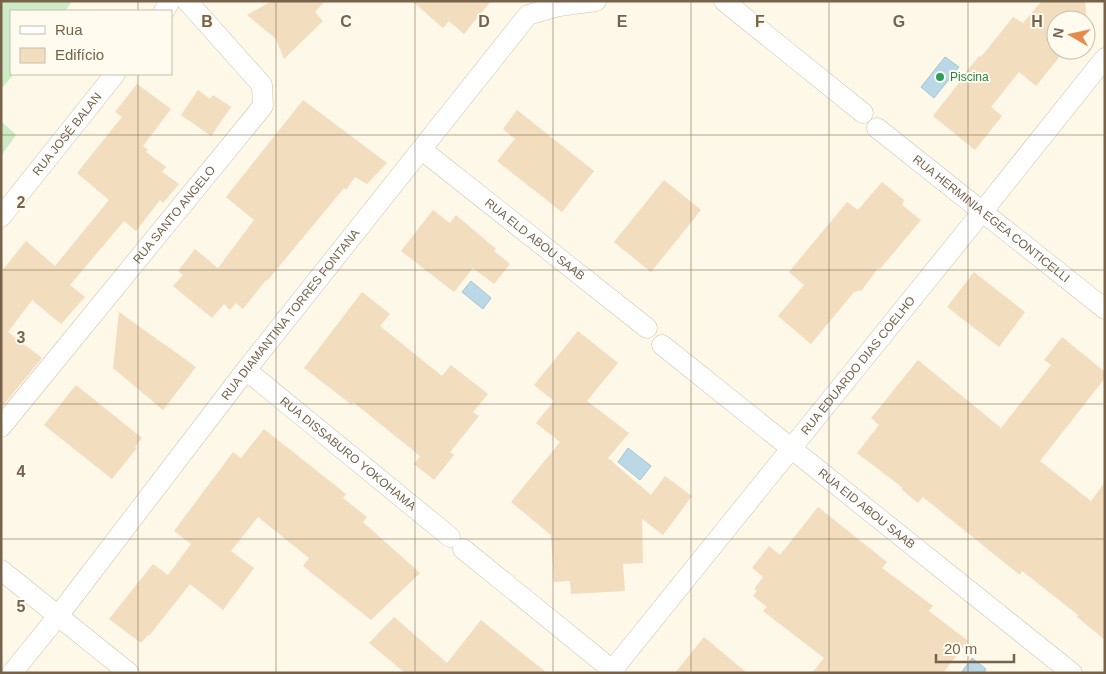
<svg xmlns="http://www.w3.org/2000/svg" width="1106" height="674" viewBox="0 0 1106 674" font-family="Helvetica,sans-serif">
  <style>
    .green { fill: #cdebc5 }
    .water { fill: #bbd8e7; stroke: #a1c6d9 }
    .building { fill: #f2ddbe }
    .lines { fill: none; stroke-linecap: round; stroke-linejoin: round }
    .street-casing { stroke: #cfc2ad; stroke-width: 21 }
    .street { stroke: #fff; stroke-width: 20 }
    .grid { fill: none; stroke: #77634b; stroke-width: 1; stroke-opacity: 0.55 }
    .leisure-dot { fill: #2e9e5b; stroke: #fffbee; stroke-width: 2 }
    .labels { text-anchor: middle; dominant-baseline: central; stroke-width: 4; stroke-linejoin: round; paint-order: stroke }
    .leisure-label { font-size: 12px; fill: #27864d; stroke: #fffbee; text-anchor: start }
    .street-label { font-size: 12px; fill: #77634b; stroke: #fffbee }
    .grid-label { font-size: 16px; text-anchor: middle; font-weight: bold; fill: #77634b; stroke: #fffbee; stroke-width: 4; stroke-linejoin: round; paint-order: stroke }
  </style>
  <rect width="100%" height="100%" fill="#fdf8e7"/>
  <g class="green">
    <path d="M1,1H72L65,11H11V74H14L1,89Z"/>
    <path d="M1,121L16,135L1,156Z"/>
  </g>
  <g class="water">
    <path d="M945,57L959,67L934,98L921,87Z"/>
    <path d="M471,281L491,298L483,309L462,292Z"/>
    <path d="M628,448L651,466L640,480L618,462Z"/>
    <path d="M972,658L986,669L984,673H961Z"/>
  </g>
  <g class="building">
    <path d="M272,1H325L315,12L323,21L284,59L276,39L247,15Z"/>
    <path d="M412,1H491L464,34L449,21L443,28Z"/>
    <path d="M1056,1H1085L1087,22L1086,24V20H1056V50H1065L1036,86L1019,72L991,107L1002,116L975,150L933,116L962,79L961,78L979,56L981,57L1013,17L1023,23L1041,2Z"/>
    <path d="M137,84L171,109L143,146L148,150L146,152L166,167L162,172L179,184L163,203L160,200L136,231L124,221L70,285L85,297L61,324L32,300L8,332L42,358L1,408V272L26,241L55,266L109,200L77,173L122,117L115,112Z"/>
    <path d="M198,90L210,99L213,95L231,107L211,136L181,115Z"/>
    <path d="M303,100L387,163L367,184L355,177L346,190L344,188L267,281L266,280L243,309L236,303L230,310L224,304L212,318L173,286L183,275L178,271L195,249L218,268L254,220L226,197Z"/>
    <path d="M517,110L594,171L562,212L497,161L515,139L503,129Z"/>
    <path d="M664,180L701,210L651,272L614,242Z"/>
    <path d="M882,182L904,200L902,205L921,220L880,269L878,268L862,290L854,292L811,344L778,316L804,285L789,272L847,202L858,210Z"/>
    <path d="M433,210L450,223L456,215L496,249L494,251L510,264L494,284L473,268L454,292L401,251Z"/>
    <path d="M974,272L1025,312L999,347L947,307Z"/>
    <path d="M362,292L390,314L380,326L442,376L451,365L488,394L473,412L479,416L450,452L454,455L434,480L414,464L420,456L353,402L352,405L304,368Z"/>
    <path d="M119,312L196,367L163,410L113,368Z"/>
    <path d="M578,331L618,363L587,401L629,433L608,458L651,495L665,476L692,496L663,535L642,519L643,563L623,564L625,591L571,594L570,581L554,582L551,535L511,502L560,442L536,423L554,401L534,385Z"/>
    <path d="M1062,337L1105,372V378L1040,461L1091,501L1105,482V640L1077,617L1078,615L1022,571L1020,575L923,497L918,503L901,489L903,488L857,453L879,425L871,418L918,360L1001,428L1051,365L1044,360Z"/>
    <path d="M76,385L142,438L135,447L137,448L112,479L44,425Z"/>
    <path d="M264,429L346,494L343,498L367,517L363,522L420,573L371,620L303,566L309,558L258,517L231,551L254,568L223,610L190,584L149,636L148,635L141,643L109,619L153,564L168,575L191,544L174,531L233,452L241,458Z"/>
    <path d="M818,507L887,562L882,568L933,606L929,611L968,641L943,673H812L824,658L763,611L767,607L753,596L757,591L754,589L763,577L752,568L769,546L780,555Z"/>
    <path d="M394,617L447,663L481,620L547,673H405L369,643Z"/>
    <path d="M704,637L747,673H675Z"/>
  </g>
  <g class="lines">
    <g class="street-casing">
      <g id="street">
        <path d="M724,1L863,113"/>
        <path d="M164,11L170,1"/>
        <path id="s1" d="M877,128L1105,309"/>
        <path id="s2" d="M422,150L647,328"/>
        <path id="s3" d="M1,217L115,74"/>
        <path id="s4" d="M662,345L1072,673"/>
        <path id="s5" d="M246,370L450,537"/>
        <path id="s6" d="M1,427L263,106L262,85L187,1"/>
        <path d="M463,549L616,673"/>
        <path d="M1,570L129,673"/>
        <path id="s7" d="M12,673L58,616L246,370L528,15L559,6L596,1"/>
        <path id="s8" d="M610,673L982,212L1105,58"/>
      </g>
    </g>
    <use href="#street" class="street"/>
  </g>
  <path class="grid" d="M138,1V11M276,1V673M415,1V673M553,1V673M691,1V673M829,1V673M968,1V673M138,74V673M1,135H1105M1,270H1105M1,404H1105M1,539H1105"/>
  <circle class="leisure-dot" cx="940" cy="77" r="5"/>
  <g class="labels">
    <g class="leisure-label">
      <text x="950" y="77">Piscina</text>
    </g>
    <g class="street-label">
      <text stroke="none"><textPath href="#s3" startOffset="106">RUA JOSÉ BALAN</textPath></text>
      <text stroke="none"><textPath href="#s6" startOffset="274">RUA SANTO ANGELO</textPath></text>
      <text stroke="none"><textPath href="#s1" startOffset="146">RUA HERMINIA EGEA CONTICELLI</textPath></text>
      <text stroke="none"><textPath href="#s2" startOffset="144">RUA ELD ABOU SAAB</textPath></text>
      <text stroke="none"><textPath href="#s7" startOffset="454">RUA DIAMANTINA TORRES FONTANA</textPath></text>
      <text stroke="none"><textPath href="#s8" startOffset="395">RUA EDUARDO DIAS COELHO</textPath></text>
      <text stroke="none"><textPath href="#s5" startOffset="132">RUA DISSABURO YOKOHAMA</textPath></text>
      <text stroke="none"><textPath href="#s4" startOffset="262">RUA EID ABOU SAAB</textPath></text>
    </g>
  </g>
  <g class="grid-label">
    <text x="207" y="27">B</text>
    <text x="346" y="27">C</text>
    <text x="484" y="27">D</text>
    <text x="622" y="27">E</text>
    <text x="760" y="27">F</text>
    <text x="899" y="27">G</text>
    <text x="1037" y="27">H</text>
    <text x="21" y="208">2</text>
    <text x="21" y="343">3</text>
    <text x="21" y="477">4</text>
    <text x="21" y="612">5</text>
  </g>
  <rect width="1106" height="674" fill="none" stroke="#77634b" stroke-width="5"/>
  <rect x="10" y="10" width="162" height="65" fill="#fffbee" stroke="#c9bead"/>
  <rect x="20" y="26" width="25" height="8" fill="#ffffff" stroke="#c9bead"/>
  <text x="55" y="35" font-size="15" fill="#77634b">Rua</text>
  <rect x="20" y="48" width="25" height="15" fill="#f2ddbe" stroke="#c9bead"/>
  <text x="55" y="60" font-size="15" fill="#77634b">Edifício</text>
  <g transform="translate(1071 35) rotate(279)"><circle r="24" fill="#fffbee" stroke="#c9bead"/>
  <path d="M0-4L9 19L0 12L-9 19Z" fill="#e78b4c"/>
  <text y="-8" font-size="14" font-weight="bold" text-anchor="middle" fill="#77634b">N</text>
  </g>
  <path d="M936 654v8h78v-8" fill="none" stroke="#77634b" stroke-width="2.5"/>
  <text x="944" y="654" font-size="15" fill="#77634b" stroke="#fffbee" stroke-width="4" paint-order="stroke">20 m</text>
</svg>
